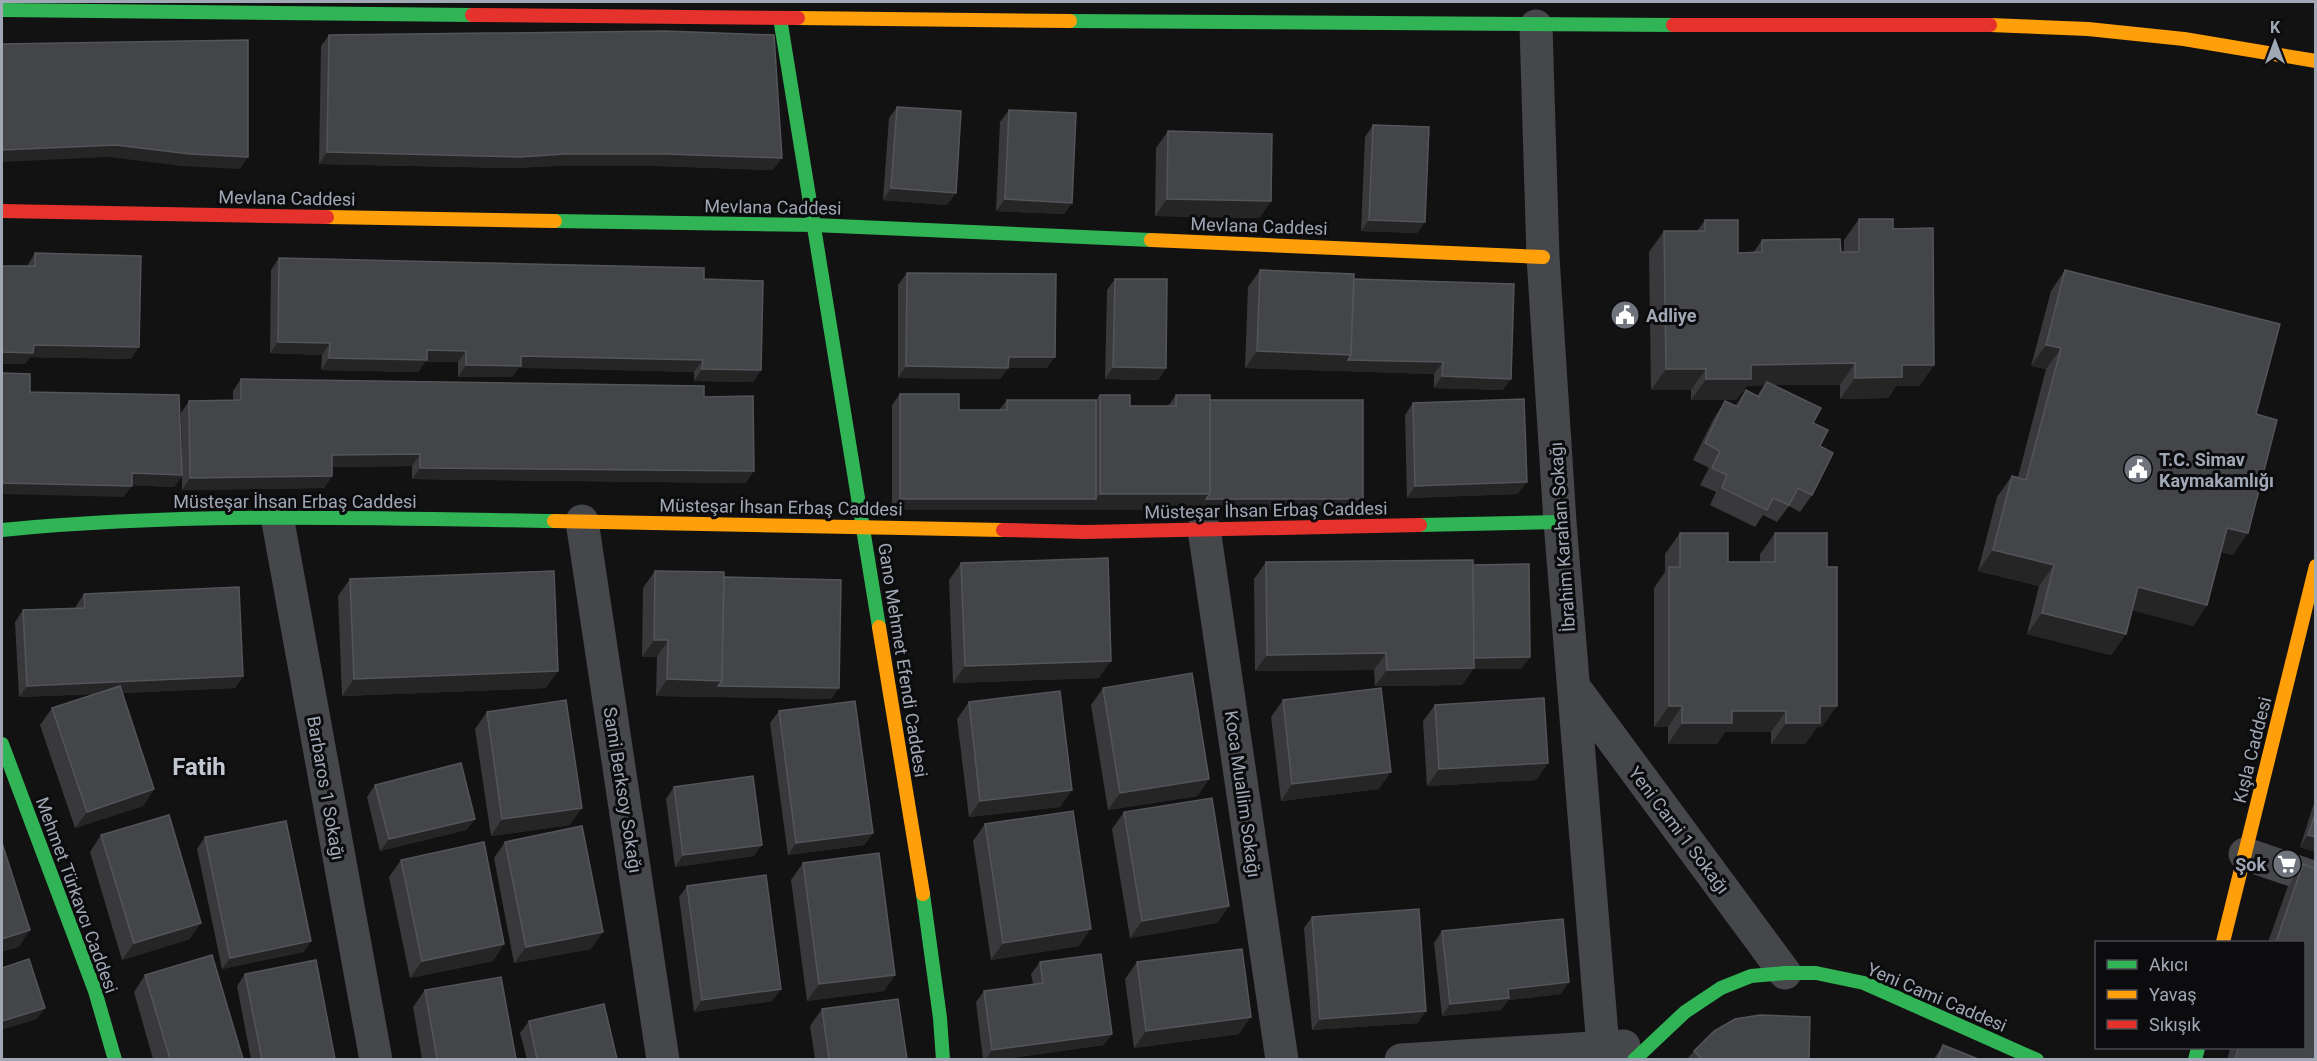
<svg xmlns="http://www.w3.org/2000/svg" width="2317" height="1061" viewBox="0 0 2317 1061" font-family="Roboto,sans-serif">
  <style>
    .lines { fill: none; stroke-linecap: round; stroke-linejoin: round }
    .street { stroke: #46474b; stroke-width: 33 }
    .fast { stroke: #30b455; stroke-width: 14 }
    .slow { stroke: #ff9f0a; stroke-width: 14 }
    .jam { stroke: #e5322d; stroke-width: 14 }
    .wall { fill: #39393c }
    .shaded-wall { fill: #252526 }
    .building { fill: #444549; stroke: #53555a; stroke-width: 1.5 }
    .labels { text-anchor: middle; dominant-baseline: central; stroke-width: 6; stroke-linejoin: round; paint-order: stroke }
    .street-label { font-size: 18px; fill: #a1a8b5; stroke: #0c0c0e }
    .poi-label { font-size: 18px; font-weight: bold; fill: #a1a8b5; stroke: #0c0c0e; text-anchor: start }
    .district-label { font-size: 24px; font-weight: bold; fill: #c2c7d0; stroke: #0c0c0e }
  </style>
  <rect width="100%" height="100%" fill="#121212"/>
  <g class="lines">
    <g class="street">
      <path d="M1536,26L1543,257L1560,522L1603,1047"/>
      <path d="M277,516L376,1060"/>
      <path d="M582,521L663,1060"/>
      <path d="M1204,529L1282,1060"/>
      <path d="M1574,687L1785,973"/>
      <path d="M2245,854L2316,878"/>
      <path d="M1401,1060L1624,1046"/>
    </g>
    <g class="fast">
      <path d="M2,10L472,15"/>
      <path d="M780,18L879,627"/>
      <path d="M1070,21L1673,25"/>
      <path d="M555,221L814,225L1151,240"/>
      <path d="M1420,525L1560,522"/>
      <path d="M2,530C186,512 370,518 554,521"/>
      <path d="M2,744L95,991L115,1060"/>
      <path d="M923,894L940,1018L943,1060"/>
      <path d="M1634,1060L1685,1012L1721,988L1751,976L1785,973H1816L1864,983L2037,1060"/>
      <path d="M2195,1060L2198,1048"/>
    </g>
    <g class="slow">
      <path d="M798,18L1070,21"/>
      <path d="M1990,25L2088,29L2184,39L2316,61"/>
      <path d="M327,217L555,221"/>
      <path d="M1151,240L1543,257"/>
      <path d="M554,521L1003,530"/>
      <path d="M879,627L923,894"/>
      <path d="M2223,942L2316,566"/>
    </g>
    <g class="jam">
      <path d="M472,15L798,18"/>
      <path d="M1673,25H1990"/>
      <path d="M2,211L327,217"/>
      <path d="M1003,530L1084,532L1420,525"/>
    </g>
  </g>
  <g class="wall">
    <path d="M329,35L773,170L658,166H556L512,168L319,164L321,46Z"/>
    <path d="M897,107L947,205L883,200L889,118Z"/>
    <path d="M1009,110L1072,203L1064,214L996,211L1000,122Z"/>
    <path d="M1373,125L1425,222L1417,233L1361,231L1365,137Z"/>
    <path d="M1168,131L1271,201L1259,218L1155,216L1156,148Z"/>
    <path d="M1859,219L1893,229L1934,365L1919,386H1896L1888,398L1840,399V385H1774L1813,423L1820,446L1812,495L1800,512L1789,506L1777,522L1763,515L1755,527L1710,505L1716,492L1700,485L1709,468L1693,460L1714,418L1725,401L1735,406L1746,390L1757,396L1764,385L1747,386L1736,400H1691V390H1651L1649,252L1664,231H1697L1705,220L1738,253H1753L1762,240L1844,252V240Z"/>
    <path d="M35,253L131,359L30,357L25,364H2V266H27Z"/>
    <path d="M279,258L704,279L761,370L753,382L694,381V372L554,368H519L512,377H458V362H425L418,372L321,370L322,355L270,353L271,270Z"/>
    <path d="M1260,270L1354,279L1503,390L1434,388V374L1245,368L1248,287Z"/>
    <path d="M2065,270L2256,414L2233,555L2221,552L2207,605L2193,626L2132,610L2126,634L2111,655L2027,634L2039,586L1978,571L1997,497L2012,476L2018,477L2046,369L2031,366L2051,291Z"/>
    <path d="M907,273L1047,368H1008L1000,379L898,378V285Z"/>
    <path d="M1115,279L1166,368L1158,380L1105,379L1107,290Z"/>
    <path d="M241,379L704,397L746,483L412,479V466L332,467V476L324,488L182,490V476L174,487L132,485L123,497L30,392L182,465L181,413L189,401L233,400V391Z"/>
    <path d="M900,394L959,410H999L1007,400H1096L1100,395L1130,406H1168L1176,395L1210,400L1355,510H892V405Z"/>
    <path d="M1413,403L1518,494L1407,498L1405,415Z"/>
    <path d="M1680,533L1728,562H1760V554L1775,533L1822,727H1817L1805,744H1771V732H1725L1717,744H1668V727H1654V588L1665,572V554Z"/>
    <path d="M1266,562L1473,565L1530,657L1521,669H1473L1462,685L1375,686L1374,670L1255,671L1254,579Z"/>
    <path d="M961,563L1099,678L953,683L949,580Z"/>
    <path d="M655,571L724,577L839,688L831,699L656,696L657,657H642L643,588Z"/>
    <path d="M350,579L546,688L342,696L338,596Z"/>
    <path d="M84,594L243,676L235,688L122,693L154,789L143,806L75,828L40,725L52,708L96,694L19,697L15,622L23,610L76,608V606Z"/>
    <path d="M1103,688L1209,779L1197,796L1108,810L1091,705Z"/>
    <path d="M1283,700L1379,789L1281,801L1271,717Z"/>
    <path d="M969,702L1060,807L969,817L957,719Z"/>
    <path d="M1435,705L1548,763L1536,780L1427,786L1423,721Z"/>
    <path d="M779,711L873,833L864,845L788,855L770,723Z"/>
    <path d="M487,712L570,825L491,836L475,729Z"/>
    <path d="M375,785L475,819L466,830L380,851L367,797Z"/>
    <path d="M674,787L754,856L675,867L666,799Z"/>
    <path d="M2316,797V852L2300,847Z"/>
    <path d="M1124,812L1229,906L1217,923L1130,938L1112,829Z"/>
    <path d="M985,824L1079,946L991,960L973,841Z"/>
    <path d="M101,835L190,939L122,960L90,852Z"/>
    <path d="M205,837L311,941L303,952L222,969L197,849Z"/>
    <path d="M505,842L591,949L514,963L494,858Z"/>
    <path d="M401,860L504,944L493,961L410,978L389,877Z"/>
    <path d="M803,863L895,975L884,991L807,1001L791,880Z"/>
    <path d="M2303,864L2316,1059H2227L2231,1047H2304V942H2268L2288,886Z"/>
    <path d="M687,886L781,989L772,1001L694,1012L679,897Z"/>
    <path d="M1312,917L1418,1023L1312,1030L1304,928Z"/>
    <path d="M1442,931L1561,994L1508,1000L1501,1010L1442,1016L1434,943Z"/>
    <path d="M1040,962L1104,1045L1003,1059H983L976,1002L984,991L1033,984L1031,974Z"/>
    <path d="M1137,962L1239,1034L1134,1048L1125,979Z"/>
    <path d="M245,974L335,1059H251L237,986Z"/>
    <path d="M145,975L243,1059H153L134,992Z"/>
    <path d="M425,990L516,1059H422L413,1007Z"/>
    <path d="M822,1009L907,1059H815L810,1026Z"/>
    <path d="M529,1021L617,1059H527L520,1033Z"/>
    <path d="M1943,1045L1978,1059H1934Z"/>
    <path d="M1694,1051L1809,1059H1687Z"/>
  </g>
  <g class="shaded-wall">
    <path d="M116,145L248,157L240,169L182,166L108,157L2,162V150Z"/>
    <path d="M327,152L666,154L782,158L773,170L658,166H556L512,168L319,164Z"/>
    <path d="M891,188L956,193L947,205L883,200Z"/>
    <path d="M1005,199L1072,203L1064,214L996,211Z"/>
    <path d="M1167,199L1271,201L1259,218L1155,216Z"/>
    <path d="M1369,220L1425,222L1417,233L1361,231Z"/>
    <path d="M278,342L330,343L322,355L270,353Z"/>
    <path d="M34,345L139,347L131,359L30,357L25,364H2V352Z"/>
    <path d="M2046,345L2061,348L2046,369L2031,366Z"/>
    <path d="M427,350L466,351L458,362H425L418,372L321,370L329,358Z"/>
    <path d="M1257,351L1351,355L1443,362L1434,374L1245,368Z"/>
    <path d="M521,356L703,360L694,372L519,368L512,377H458L466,365Z"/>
    <path d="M1009,357H1055L1047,368H1008L1000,379L898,378L906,366Z"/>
    <path d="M1855,363L1840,385H1765L1767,382L1764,385L1747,386L1736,400H1691L1706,379L1751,365Z"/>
    <path d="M1902,365H1934L1919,386H1896L1888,398L1840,399L1855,378Z"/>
    <path d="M1113,367L1166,368L1158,380L1105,379Z"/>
    <path d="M702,369L761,370L753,382L694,381Z"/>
    <path d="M1666,369H1706L1691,390H1651Z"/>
    <path d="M1442,376L1511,379L1503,390L1434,388Z"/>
    <path d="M420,454L412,466L324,467L332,455Z"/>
    <path d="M420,468L754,471L746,483L412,479Z"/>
    <path d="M132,473L182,475L174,487L124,485Z"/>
    <path d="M332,476L324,488L182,490L190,478Z"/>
    <path d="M1527,482L1518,494L1407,498L1415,486Z"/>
    <path d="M2,483L132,486L123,497L2,494Z"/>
    <path d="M1100,494H1210L1363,499L1355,510H892L900,499H1096Z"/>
    <path d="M2227,528L2248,533L2233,555L2212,549Z"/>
    <path d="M1993,550L2054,565L2039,586L1978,571Z"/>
    <path d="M2138,587L2207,605L2193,626L2123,608Z"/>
    <path d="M2042,613L2126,634L2111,655L2027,634Z"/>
    <path d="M654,640H668L657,657H642Z"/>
    <path d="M1386,653L1374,670L1255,671L1267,655Z"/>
    <path d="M1530,657L1521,669H1473L1462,685L1375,686L1387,670L1471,658Z"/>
    <path d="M1111,661L1099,678L953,683L965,666Z"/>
    <path d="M558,671L546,688L342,696L354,679Z"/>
    <path d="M243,676L235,688L19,697L27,686Z"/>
    <path d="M667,679L722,681L839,688L831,699L656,696Z"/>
    <path d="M1669,706H1682L1668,727H1654Z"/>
    <path d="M1820,706H1837L1822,727H1817L1805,744H1771L1786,723Z"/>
    <path d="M1732,711H1786L1771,732H1725L1717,744H1668L1682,723Z"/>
    <path d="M1548,763L1536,780L1427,786L1439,769Z"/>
    <path d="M1391,772L1379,789L1281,801L1292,784Z"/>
    <path d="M1209,779L1197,796L1108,810L1120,793Z"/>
    <path d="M154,789L143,806L75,828L87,812Z"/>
    <path d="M1072,790L1060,807L969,817L980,801Z"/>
    <path d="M582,808L570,825L491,836L502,819Z"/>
    <path d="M475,819L466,830L380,851L389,839Z"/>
    <path d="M873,833L864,845L788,855L796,843Z"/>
    <path d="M2308,835L2316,837V852L2300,847Z"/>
    <path d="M762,845L754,856L675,867L683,855Z"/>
    <path d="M1229,906L1217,923L1130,938L1142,921Z"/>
    <path d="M201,923L190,939L122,960L134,943Z"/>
    <path d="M1091,929L1079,946L991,960L1003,943Z"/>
    <path d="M30,930L19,947L2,952V939Z"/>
    <path d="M603,932L591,949L514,963L526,947Z"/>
    <path d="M311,941L303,952L222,969L230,958Z"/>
    <path d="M504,944L493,961L410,978L422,961Z"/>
    <path d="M895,975L884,991L807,1001L819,984Z"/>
    <path d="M1569,982L1561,994L1508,1000L1501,1010L1442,1016L1450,1004L1508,989Z"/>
    <path d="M781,989L772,1001L694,1012L702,1000Z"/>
    <path d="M45,1008L37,1019L2,1030V1021Z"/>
    <path d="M1426,1011L1418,1023L1312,1030L1320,1019Z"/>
    <path d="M1251,1017L1239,1034L1134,1048L1146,1031Z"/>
    <path d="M1112,1034L1104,1045L1003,1059H986L992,1050Z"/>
  </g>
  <g class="building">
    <path d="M666,31L774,35L782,158L666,154H564L520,157L327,152L329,35Z"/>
    <path d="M248,40V157L190,154L116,145L2,150V44Z"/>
    <path d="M897,107L961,111L956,193L891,188Z"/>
    <path d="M1009,110L1076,113L1072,203L1005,199Z"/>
    <path d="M1373,125L1429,127L1425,222L1369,220Z"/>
    <path d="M1168,131L1272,134L1271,201L1167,199Z"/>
    <path d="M1859,219H1893V229L1933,228L1934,365H1902V377L1855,378V363L1751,365V379H1706V369H1666L1664,231H1705V220H1738V253L1762,252V240L1840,239L1841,252H1859Z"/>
    <path d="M35,253L141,256L139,347L34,345L33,353L2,352V266H35Z"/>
    <path d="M279,258L704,268V279L763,281L761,370L702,369L703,360L563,357L521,356V366L466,365V351L427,350V360L329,358L330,343L278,342Z"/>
    <path d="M1260,270L1354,274L1351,355L1257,351Z"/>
    <path d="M2065,270L2280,324L2256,414L2277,420L2248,533L2227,528L2207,605L2138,587L2126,634L2042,613L2054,565L1993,550L2012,476L2026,480L2061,348L2046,345Z"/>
    <path d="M907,273L1056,274L1055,357H1009L1008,368L906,366Z"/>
    <path d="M1115,279H1167L1166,368L1113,367Z"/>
    <path d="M1354,279L1514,284L1511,379L1442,376L1443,362L1348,360L1351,355Z"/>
    <path d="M2,373L30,374V392L179,395L182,475L132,473V486L2,483Z"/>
    <path d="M241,379L704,386V397L753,396L754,471L420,468V454L332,455V476L190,478L189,401L241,400Z"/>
    <path d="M1767,382L1821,408L1813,423L1828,430L1820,446L1833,453L1812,495L1798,488L1789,505L1773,498L1767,510L1722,488L1727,475L1712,468L1720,451L1705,443L1725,401L1738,407L1746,390L1759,397Z"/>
    <path d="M900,394H959V410H1007V400H1096V499H900Z"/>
    <path d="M1100,395H1130V406H1176V395H1210V494H1100Z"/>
    <path d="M1524,399L1527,482L1415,486L1413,403Z"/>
    <path d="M1210,400H1363V499H1206L1210,494Z"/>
    <path d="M1680,533H1728V562H1775V533H1827V567H1837V706H1820V723H1786V711H1732V723H1682V706H1669V567H1680Z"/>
    <path d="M1108,558L1111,661L965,666L961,563Z"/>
    <path d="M1473,560L1474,668L1387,670L1386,653L1267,655L1266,562Z"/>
    <path d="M1529,564L1530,657L1474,658L1473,565Z"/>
    <path d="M554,571L558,671L354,679L350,579Z"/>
    <path d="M655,571L724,572L722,681L667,679L668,640H654Z"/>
    <path d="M724,577L841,580L839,688L718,686L722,681Z"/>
    <path d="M239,587L243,676L27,686L23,610L85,608L84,594Z"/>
    <path d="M1192,673L1209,779L1120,793L1103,688Z"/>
    <path d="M120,686L154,789L87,812L52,708Z"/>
    <path d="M1381,688L1391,772L1292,784L1283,700Z"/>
    <path d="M1060,691L1072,790L980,801L969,702Z"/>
    <path d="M1544,698L1548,763L1439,769L1435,705Z"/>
    <path d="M566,700L582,808L502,819L487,712Z"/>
    <path d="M855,701L873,833L796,843L779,711Z"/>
    <path d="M461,763L475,819L389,839L375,785Z"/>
    <path d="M753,776L762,845L683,855L674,787Z"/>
    <path d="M1212,798L1229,906L1142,921L1124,812Z"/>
    <path d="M1073,811L1091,929L1003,943L985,824Z"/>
    <path d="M2316,812V837L2308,835Z"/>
    <path d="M169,815L201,923L134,943L101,835Z"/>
    <path d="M286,821L311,941L230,958L205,837Z"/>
    <path d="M582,826L603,932L526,947L505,842Z"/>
    <path d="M484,842L504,944L422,961L401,860Z"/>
    <path d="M2,843L30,930L2,939Z"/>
    <path d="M879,853L895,975L819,984L803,863Z"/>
    <path d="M2303,864L2316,869V1059H2235L2239,1047H2304V942H2276Z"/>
    <path d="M766,875L781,989L702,1000L687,886Z"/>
    <path d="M1419,909L1426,1011L1320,1019L1312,917Z"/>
    <path d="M1563,919L1569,982L1508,989L1509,998L1450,1004L1442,931Z"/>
    <path d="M1242,949L1251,1017L1146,1031L1137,962Z"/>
    <path d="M1101,954L1112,1034L992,1050L984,991L1043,983L1040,962Z"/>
    <path d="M212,955L243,1059H170L145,975Z"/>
    <path d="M29,959L45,1008L2,1021V968Z"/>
    <path d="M316,960L335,1059H262L245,974Z"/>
    <path d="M501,977L516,1059H437L425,990Z"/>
    <path d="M898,999L907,1059H829L822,1009Z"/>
    <path d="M604,1004L617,1059H537L529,1021Z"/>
    <path d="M1760,1015L1810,1017L1809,1059H1702L1694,1051L1714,1031L1735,1019Z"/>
    <path d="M1943,1045L1978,1059H1938Z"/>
  </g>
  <defs>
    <g id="civic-disc" transform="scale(1.5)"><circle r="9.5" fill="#6f747c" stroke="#0c0c0e"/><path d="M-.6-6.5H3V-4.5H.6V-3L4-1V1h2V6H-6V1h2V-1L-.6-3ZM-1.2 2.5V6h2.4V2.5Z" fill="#fff"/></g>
    <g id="supermarket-disc" transform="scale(1.5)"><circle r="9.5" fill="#6f747c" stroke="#0c0c0e"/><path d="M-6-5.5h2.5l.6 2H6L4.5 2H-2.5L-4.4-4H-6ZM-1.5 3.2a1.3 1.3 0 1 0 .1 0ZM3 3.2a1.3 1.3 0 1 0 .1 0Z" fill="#fff"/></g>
  </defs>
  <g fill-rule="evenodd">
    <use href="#civic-disc" x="1625" y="315"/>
    <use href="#civic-disc" x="2138" y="469"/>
    <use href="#supermarket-disc" x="2287" y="864"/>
  </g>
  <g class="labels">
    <g class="street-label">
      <text transform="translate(287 198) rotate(1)">Mevlana Caddesi</text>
      <text transform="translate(773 207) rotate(1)">Mevlana Caddesi</text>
      <text transform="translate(1259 226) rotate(2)">Mevlana Caddesi</text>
      <text x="295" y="501">Müsteşar İhsan Erbaş Caddesi</text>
      <text transform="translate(781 507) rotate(1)">Müsteşar İhsan Erbaş Caddesi</text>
      <text transform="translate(1266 510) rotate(-1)">Müsteşar İhsan Erbaş Caddesi</text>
      <text transform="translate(1562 537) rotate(-94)">İbrahim Karahan Sokağı</text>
      <text transform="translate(903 660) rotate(81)">Gano Mehmet Efendi Caddesi</text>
      <text transform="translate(2252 750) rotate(-76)">Kışla Caddesi</text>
      <text transform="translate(326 788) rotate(80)">Barbaros 1 Sokağı</text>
      <text transform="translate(623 790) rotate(81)">Sami Berksoy Sokağı</text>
      <text transform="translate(1243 794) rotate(82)">Koca Muallim Sokağı</text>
      <text transform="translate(1679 830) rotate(53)">Yeni Cami 1 Sokağı</text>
      <text transform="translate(77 895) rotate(70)">Mehmet Türkavcı Caddesi</text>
      <text transform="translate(1937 997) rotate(23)">Yeni Cami Caddesi</text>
    </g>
    <g class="poi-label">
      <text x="1646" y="315">Adliye</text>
      <text x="2159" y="459">T.C. Simav<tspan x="2159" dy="21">Kaymakamlığı</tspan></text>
      <text x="2266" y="864" text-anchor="end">Şok</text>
    </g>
    <g class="district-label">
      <text x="199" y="767">Fatih</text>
    </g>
  </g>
  <rect width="2317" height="1061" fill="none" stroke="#a1a8b5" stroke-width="6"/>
  <rect x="2095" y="941" width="210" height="108" fill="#0c0c0e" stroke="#484a51" stroke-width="1.5"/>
  <rect x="2107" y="960" width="30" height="9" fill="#30b455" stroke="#484a51" stroke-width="1.5"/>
  <text x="2149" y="971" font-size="18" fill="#a1a8b5">Akıcı</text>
  <rect x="2107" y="990" width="30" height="9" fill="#ff9f0a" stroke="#484a51" stroke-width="1.5"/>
  <text x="2149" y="1001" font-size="18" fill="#a1a8b5">Yavaş</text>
  <rect x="2107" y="1020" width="30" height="9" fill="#e5322d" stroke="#484a51" stroke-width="1.5"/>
  <text x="2149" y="1031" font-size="18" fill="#a1a8b5">Sıkışık</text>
  <g transform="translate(2275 42)" stroke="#0c0c0e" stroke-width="4.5" paint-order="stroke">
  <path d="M0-4.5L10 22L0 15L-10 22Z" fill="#a1a8b5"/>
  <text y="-9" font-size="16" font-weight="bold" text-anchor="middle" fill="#a1a8b5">K</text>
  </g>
</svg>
